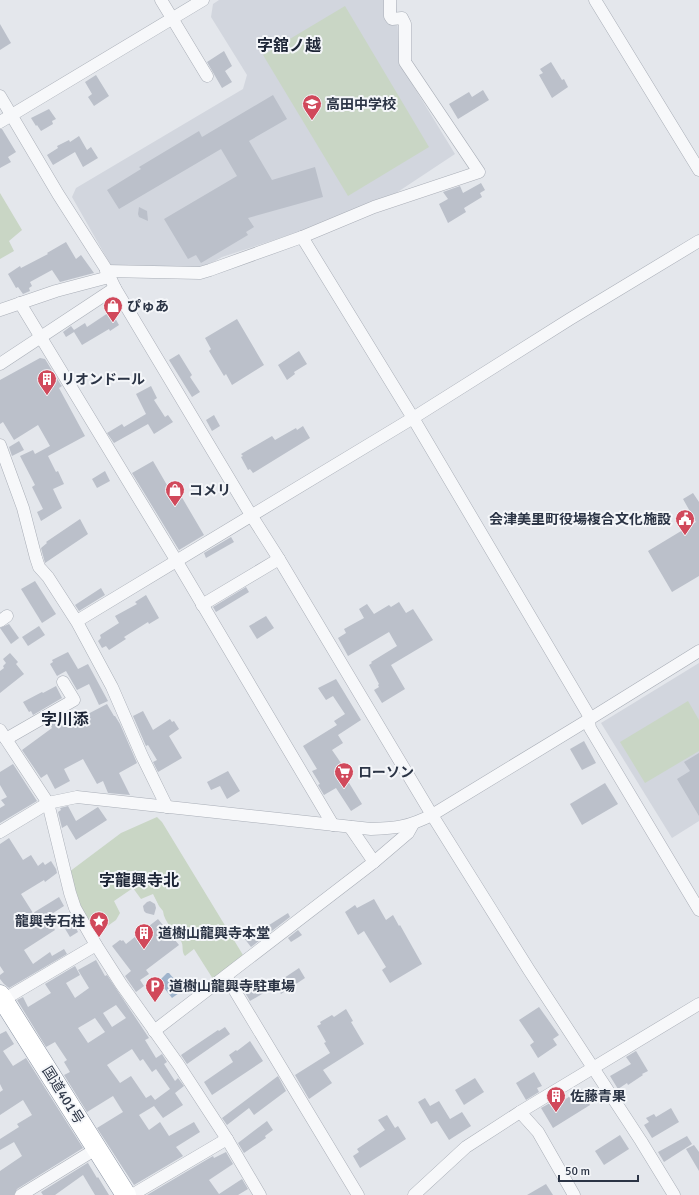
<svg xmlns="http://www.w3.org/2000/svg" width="699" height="1195" viewBox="0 0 699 1195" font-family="Signika,'Noto Sans JP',sans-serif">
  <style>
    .built { fill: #d2d6de }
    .green { fill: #c9d6c5 }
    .water { fill: #9fb4cc }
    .building { fill: #bbc0ca; fill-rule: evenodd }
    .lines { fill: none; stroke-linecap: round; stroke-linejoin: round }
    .minor-casing { stroke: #a9aeb7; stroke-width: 13 }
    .trunk-casing { stroke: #8b94a3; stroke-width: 21 }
    .minor { stroke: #f7f8fa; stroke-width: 12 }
    .trunk { stroke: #fff; stroke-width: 20 }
    .labels { text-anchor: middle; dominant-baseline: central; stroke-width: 4; stroke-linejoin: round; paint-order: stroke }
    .poi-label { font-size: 14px; font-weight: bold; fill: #2b3445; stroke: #f4f6f9; text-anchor: start }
    .street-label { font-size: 14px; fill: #2b3445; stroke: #f4f6f9 }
    .quarter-label { font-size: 16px; font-weight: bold; fill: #1d2536; stroke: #f4f6f9 }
  </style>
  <rect width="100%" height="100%" fill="#e4e7ec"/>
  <g class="built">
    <path d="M219,0H396L400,64L455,154L375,207L222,257L198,271L113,269L72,197L76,188L243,89L247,75L211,17L213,4Z"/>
    <path d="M699,663V821L672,838L601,723Z"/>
  </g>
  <g class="green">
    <path d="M345,6L429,147L348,196L263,55Z"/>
    <path d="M0,193L22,230L9,241L14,251L0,259Z"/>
    <path d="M688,701L699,720V751L645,783L620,742Z"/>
    <path d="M157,817L162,822L243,955L213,979L194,949L185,956C181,951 184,946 181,941C176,931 164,923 163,911L159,906L153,894L141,899L133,888L114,901L120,913L116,920L95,935L77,898L69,872L121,833Z"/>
  </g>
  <path class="water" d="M167,973H169L181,987L179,993L172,998L161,984L160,980Z"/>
  <g class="building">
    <path d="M0,24L11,43L0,50Z"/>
    <path d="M224,51L232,66L225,71L232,82L222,88L207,62Z"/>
    <path d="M551,62L562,80L564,79L568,87L552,98L539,75L543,73L540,69Z"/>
    <path d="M96,75L109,96L94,106L88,97L92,94L85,82Z"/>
    <path d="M483,90L489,100L458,119L449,104L469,92L472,97Z"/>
    <path d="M273,95L287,119L249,141L272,180L315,167L323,197L248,218L254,227L246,232L248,235L201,263L196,255L188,259L164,219L237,176L221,149L119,209L107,190L141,169L139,167L199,131L202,137Z"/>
    <path d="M49,109L56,119L52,121L53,124L41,131L37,125L36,126L31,118Z"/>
    <path d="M0,129H2L16,152L8,157L11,162L0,168Z"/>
    <path d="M79,136L87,150L91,147L98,158L83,167L75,152L53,165L47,155L58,148L57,146L69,140L70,142Z"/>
    <path d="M481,183L485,190L480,193L482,197L464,208L466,212L448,223L439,204L448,199L443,192L460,186L463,193Z"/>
    <path d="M139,207L147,211L148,221L139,217L138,214Z"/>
    <path d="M66,242L76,259L81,255L94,273L60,282L52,270L30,282L32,286L29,288L30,291L23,294L18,287L16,288L8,274L20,266L21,268L48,254L47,253Z"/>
    <path d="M111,311L119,325L110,331L109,329L82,345L74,332L66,337L63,332L71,326L74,330L85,323L87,327Z"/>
    <path d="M237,319L264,365L232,385L226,374L224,376L209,351L211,349L205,338Z"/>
    <path d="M299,351L307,364L294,372L295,374L287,380L278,365Z"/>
    <path d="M179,354L192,375L190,377L200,392L192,397L169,360Z"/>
    <path d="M40,358L45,359L61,385L62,386L59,388L85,436L48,456L56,472L58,471L64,484L53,489L62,508L41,521L37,512L43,509L32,487L35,485L20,456L33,450L35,454L50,446L38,425L14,440L3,422L0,424V380Z"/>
    <path d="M151,386L157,398L154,400L165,417L168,415L173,422L154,434L148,424L114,443L107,433L122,424L124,427L146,414L136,394Z"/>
    <path d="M214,415L220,426L212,431L206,420Z"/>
    <path d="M303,426L310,438L253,473L250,469L248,470L241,457L243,456L241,454L272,436L275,440L296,428L297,430Z"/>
    <path d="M19,441L24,450L12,456L9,447Z"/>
    <path d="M153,461L171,492L177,489L204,535L179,550L132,473Z"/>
    <path d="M105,471L110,481L97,488L92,479Z"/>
    <path d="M693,493L699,502V576L672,592L648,551L696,522L683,499Z"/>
    <path d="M80,519L88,534L45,563L41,548L47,543L46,542Z"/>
    <path d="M231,537L234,542L206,558L204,553Z"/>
    <path d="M35,581L56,614L42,623L21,589Z"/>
    <path d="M246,587L249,592L216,612L213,607Z"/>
    <path d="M101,588L105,595L79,611L75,605Z"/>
    <path d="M146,595L159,618L149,624L148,622L124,637L126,639L109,650L106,646L102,648L98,641L101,638L100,635L119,623L115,616L137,604L135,602Z"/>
    <path d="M399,602L406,613L413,609L433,640L391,665L405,689L382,703L374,690L379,687L378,685L379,684L369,665L372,663L371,662L397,646L389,632L348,656L338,638L346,633L344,629L364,618L359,609L367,604L374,614L389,605L391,607Z"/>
    <path d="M266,616L274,628L257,639L249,626Z"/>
    <path d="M9,624L19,638L11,644L0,628Z"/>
    <path d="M39,626L45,635L28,646L22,637Z"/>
    <path d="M68,652L78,669L88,664L108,701L99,705L89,684L77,690L66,671L57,676L50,664L53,662L52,660Z"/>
    <path d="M10,653L18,662L16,664L24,674L0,693V671L4,668L3,666L6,663L3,659Z"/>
    <path d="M336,679L361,720L338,735L343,743L332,750L341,763L338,765L362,804L351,811L336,788L324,795L318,785L320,784L312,771L317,769L303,746L337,725L334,721L345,714L333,696L326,700L318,688Z"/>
    <path d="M56,686L62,698L33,715L31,711L29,712L23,702L42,692L43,693Z"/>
    <path d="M107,704L114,716H115L120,724L137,763L119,773L130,795L108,793L103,781L97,784L83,759L64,769L70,781L55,789L47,774L41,778L22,750L52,728L49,723L57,718L59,721L78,710L82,717Z"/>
    <path d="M143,711L153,730L170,719L172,722L174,721L179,729L169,736L182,758L158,772L153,762L157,760L148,745L146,746L133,716Z"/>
    <path d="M584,741L596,763L582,770L570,749Z"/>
    <path d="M699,753V816L677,779L690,771L684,762Z"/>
    <path d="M13,764L37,801L0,823V808L5,805L1,800L7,797L0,785V772Z"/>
    <path d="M228,771L240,791L227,799L220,786L211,790L207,782Z"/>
    <path d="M605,783L618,804L582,825L570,804Z"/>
    <path d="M68,806L76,821L98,807L107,820L76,840L67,825L62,828L58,812L61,810L60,808Z"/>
    <path d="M9,838L23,860L31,855L38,866L43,862L45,865L51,861L56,869L57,873L45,882L44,880L21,894L33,913L59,897L64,906L47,917L55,930L24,950L33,964L50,952L52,956L64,949L67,954L9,988L4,984L0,979V975L4,972L0,966V844Z"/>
    <path d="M374,899L386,920L393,915L399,926L400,925L422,964L390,983L382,970L386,967L364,931L358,935L345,912L355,905L357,908Z"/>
    <path d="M150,901L155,904L156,908L154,915L146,913L144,911L143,906L147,902Z"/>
    <path d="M288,913L290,917L251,947L244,938L253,931L255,934Z"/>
    <path d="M158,919L179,945L146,970L149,974L140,980L144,986L136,992L125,976L131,971L112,946L120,940L122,941L123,940L126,944Z"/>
    <path d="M73,922L78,932L70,937L64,927Z"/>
    <path d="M298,930L302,935L291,942L288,938Z"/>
    <path d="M96,960L105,976L107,975L149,1038L145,1040L156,1058L162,1054L167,1062L164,1064L175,1081L178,1078L184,1086L175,1093L183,1105L163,1118L154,1106L139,1115L149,1130L160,1122L169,1136L194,1122L200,1132L176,1147L183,1156L134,1185L97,1128L123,1112L113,1096L87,1112L64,1075L70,1072L64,1062L67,1060L55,1042L46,1047L17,1000L23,997L28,1007L51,993L45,984L75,966L80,975L66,983L75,998L89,988L78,970ZM116,1005L126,1018L112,1027L103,1013ZM95,1018L105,1032L88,1043L78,1028ZM132,1049L140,1061L143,1059L152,1072L156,1069L170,1089L155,1100L151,1095L146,1098L131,1076L120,1083L107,1065Z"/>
    <path d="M299,968L305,978L281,994L275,984Z"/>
    <path d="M260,982L267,991L250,1001L244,991Z"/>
    <path d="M539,1007L559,1035L553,1039L557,1045L538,1058L530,1045L534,1042L519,1020Z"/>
    <path d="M346,1009L353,1021L351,1022L364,1044L323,1070L332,1083L309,1099L295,1075L330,1053L324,1043L326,1042L317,1026L321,1024L320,1022L332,1015L334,1017Z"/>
    <path d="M225,1027L230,1034L187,1064L181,1055L218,1030L219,1031Z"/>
    <path d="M6,1031L14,1044L3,1051L13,1066L26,1058L83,1148L17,1189L14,1195H0V1171L22,1156L14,1142L0,1150V1139L19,1127L17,1124L32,1115L23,1100L0,1115V1092L3,1090L0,1084V1034Z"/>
    <path d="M250,1041L263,1061L212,1095L204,1082L233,1062L229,1055L236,1050L237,1051Z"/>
    <path d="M636,1051L648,1071L642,1074L643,1075L628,1085L627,1083L618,1089L610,1076L631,1064L626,1057Z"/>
    <path d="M534,1072L542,1086L537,1088L539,1092L526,1100L516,1083Z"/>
    <path d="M278,1076L286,1091L254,1115L249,1108L227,1125L222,1118Z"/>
    <path d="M475,1078L484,1092L464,1105L455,1090Z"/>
    <path d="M581,1089L590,1105L553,1128L541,1108L559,1098L561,1102Z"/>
    <path d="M425,1098L430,1106L439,1101L450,1119L462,1112L471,1126L449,1140L437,1121L431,1124L418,1102Z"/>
    <path d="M671,1108L679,1122L652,1138L644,1125L649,1122L646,1118L654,1114L656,1117Z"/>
    <path d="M387,1115L395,1128L398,1126L406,1139L360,1168L353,1156L359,1152L357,1149L385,1130L378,1120Z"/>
    <path d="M267,1121L273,1130L265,1136L266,1138L244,1153L238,1143Z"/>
    <path d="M620,1135L629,1149L604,1165L595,1151Z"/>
    <path d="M687,1136L692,1144L664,1162L658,1152Z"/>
    <path d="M694,1145L699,1152V1171L686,1149Z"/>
    <path d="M226,1152L233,1164L209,1180L219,1194L242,1179L248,1189L238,1195H147L213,1156L214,1158Z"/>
    <path d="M89,1162L88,1163L97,1178L98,1177L109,1195H95L83,1175L55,1195H43L41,1192Z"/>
    <path d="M546,1184L553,1195H527Z"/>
  </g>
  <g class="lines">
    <g class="minor-casing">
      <g id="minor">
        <path d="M161,0L207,76"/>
        <path d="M595,0L699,170"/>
        <path d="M0,96L58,194L106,269L115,288L251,515L279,559L432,815L529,970L641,1141L674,1195"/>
        <path d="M0,122L203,0"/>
        <path d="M302,237L413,418L588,714L590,728L699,910"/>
        <path d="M106,271L200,273L210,270L302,237L374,207L479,172L405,62V24L402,18L392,19L390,16V0"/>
        <path d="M20,303L176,560L333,825"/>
        <path d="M0,310L56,291L109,277"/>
        <path d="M0,364L115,288"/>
        <path d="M0,445L23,508L36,558L39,567L48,577L77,622L112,687L142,756L167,807"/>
        <path d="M202,605L279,559"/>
        <path d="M0,621L7,616"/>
        <path d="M77,621L413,418L570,319L699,241"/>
        <path d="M0,730L48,803L70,893L75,908L96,945L121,984L178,1064L227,1139L260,1195"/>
        <path d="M6,739L74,700L63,682"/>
        <path d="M350,827L374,862"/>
        <path d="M0,832L48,803L77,797L371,829C397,828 408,827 432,815L588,720L699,651"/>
        <path d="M226,976L358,1195"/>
        <path d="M3,1000L96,945"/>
        <path d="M154,1031L374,862L408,833L413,824"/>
        <path d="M520,1112L538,1132L574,1195"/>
        <path d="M21,1195L96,1149"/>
        <path d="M132,1195L227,1139"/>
        <path d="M414,1195L466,1147L520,1112L699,1004"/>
      </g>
    </g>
    <g class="trunk-casing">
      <path id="trunk" d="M0,995L126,1195"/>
    </g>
    <use href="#minor" class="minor"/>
    <use href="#trunk" class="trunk"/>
  </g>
  <defs>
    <g id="school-pin" transform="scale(1)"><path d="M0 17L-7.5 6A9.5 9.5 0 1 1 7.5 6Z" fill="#d1495b" stroke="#f4f6f9"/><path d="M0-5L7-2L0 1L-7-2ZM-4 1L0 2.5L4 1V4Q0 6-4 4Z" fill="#fff"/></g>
    <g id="shop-pin" transform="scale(1)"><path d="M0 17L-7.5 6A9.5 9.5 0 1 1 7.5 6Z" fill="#d1495b" stroke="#f4f6f9"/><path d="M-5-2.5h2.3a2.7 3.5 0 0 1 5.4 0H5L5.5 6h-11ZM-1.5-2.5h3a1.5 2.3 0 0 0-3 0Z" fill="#fff"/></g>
    <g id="building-pin" transform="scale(1)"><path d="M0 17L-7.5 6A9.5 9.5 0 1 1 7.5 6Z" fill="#d1495b" stroke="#f4f6f9"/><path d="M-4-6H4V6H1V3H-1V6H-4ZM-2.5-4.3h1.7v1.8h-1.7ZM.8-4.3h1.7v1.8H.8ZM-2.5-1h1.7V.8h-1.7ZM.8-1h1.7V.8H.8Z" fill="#fff"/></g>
    <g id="civic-pin" transform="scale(1)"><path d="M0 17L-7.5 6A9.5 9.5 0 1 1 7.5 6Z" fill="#d1495b" stroke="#f4f6f9"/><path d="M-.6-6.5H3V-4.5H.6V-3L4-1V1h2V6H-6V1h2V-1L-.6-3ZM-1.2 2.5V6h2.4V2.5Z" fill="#fff"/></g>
    <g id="supermarket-pin" transform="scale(1)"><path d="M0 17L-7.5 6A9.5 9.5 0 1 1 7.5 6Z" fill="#d1495b" stroke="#f4f6f9"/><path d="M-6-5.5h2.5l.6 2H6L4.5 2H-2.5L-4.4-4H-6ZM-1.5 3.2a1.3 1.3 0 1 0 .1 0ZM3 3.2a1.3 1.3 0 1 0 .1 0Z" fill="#fff"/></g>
    <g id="sight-pin" transform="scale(1)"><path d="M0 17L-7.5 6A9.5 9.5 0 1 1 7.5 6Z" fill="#d1495b" stroke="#f4f6f9"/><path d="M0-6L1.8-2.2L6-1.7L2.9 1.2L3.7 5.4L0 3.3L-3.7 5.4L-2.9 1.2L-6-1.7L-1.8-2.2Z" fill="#fff"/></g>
    <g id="parking-pin" transform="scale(1)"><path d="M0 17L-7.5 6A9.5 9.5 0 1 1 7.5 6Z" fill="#d1495b" stroke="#f4f6f9"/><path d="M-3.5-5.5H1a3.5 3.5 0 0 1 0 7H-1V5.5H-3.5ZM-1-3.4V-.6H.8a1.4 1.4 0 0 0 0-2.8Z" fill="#fff"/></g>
  </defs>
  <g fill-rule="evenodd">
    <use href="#school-pin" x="312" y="104"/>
    <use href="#shop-pin" x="113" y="306"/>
    <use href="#building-pin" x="47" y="379"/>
    <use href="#shop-pin" x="175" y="490"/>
    <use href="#civic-pin" x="685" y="519"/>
    <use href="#supermarket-pin" x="344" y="772"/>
    <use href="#sight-pin" x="99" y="921"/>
    <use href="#building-pin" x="144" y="933"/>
    <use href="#parking-pin" x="155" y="986"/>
    <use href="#building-pin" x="556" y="1096"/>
  </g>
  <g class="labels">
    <g class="poi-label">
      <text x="326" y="104">高田中学校</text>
      <text x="127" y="306">ぴゅあ</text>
      <text x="61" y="379">リオンドール</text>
      <text x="189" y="490">コメリ</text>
      <text x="671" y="519" text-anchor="end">会津美里町役場複合文化施設</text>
      <text x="358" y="772">ローソン</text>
      <text x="85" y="921" text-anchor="end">龍興寺石柱</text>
      <text x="158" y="933">道樹山龍興寺本堂</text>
      <text x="169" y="986">道樹山龍興寺駐車場</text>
      <text x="570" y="1096">佐藤青果</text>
    </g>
    <g class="street-label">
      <text transform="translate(63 1095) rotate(58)">国道401号</text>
    </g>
    <g class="quarter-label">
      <text x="289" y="46">字舘ノ越</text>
      <text x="65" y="720">字川添</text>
      <text x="139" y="881">字龍興寺北</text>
    </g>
  </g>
  <path d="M559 1175v6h79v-6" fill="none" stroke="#2b3445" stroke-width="2"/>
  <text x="565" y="1175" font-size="12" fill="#2b3445" stroke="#f4f6f9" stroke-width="3" paint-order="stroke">50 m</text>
</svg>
